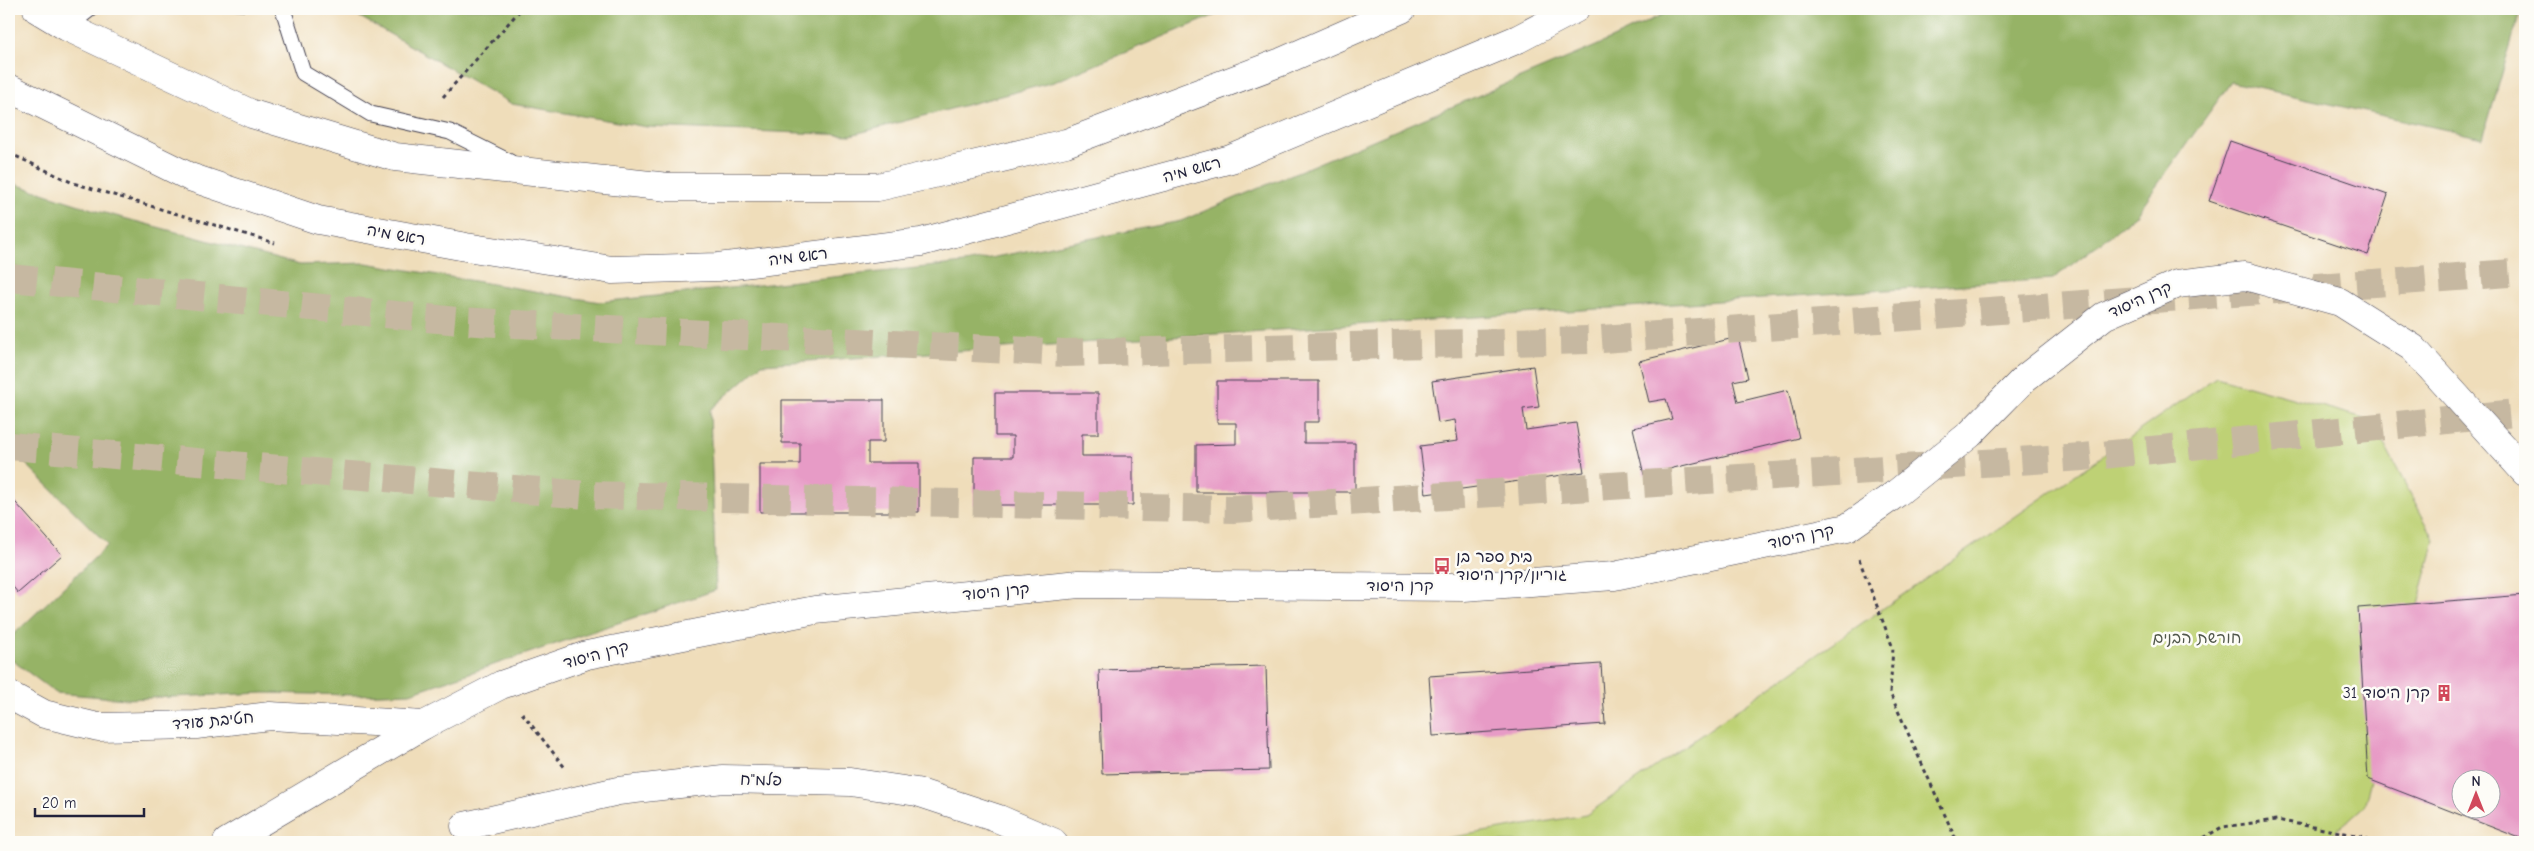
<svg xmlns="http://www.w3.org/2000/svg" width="2534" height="851" viewBox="0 0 2534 851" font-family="'Comic Neue','Playpen Sans Hebrew',sans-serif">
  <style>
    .green { fill: #bed174; stroke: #707a58 }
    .forest { fill: #96b366; stroke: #5c6a50 }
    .building { fill: #e79bc6; fill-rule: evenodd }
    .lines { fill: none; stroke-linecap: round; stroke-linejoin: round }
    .trunk-tunnel { stroke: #c6b8a1; stroke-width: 28; stroke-dasharray: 28 14; stroke-linecap: butt }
    .service-casing { stroke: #413e4e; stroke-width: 17 }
    .minor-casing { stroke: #413e4e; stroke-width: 29 }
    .tertiary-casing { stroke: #413e4e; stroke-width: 29 }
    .path { stroke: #413e4e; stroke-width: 3; stroke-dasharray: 4 4; stroke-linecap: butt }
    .service { stroke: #fff; stroke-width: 15 }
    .minor { stroke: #fff; stroke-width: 28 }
    .tertiary { stroke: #fff; stroke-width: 28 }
    .labels { text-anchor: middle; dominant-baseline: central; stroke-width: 5; stroke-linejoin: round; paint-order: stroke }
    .street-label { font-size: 16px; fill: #22223b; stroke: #fdfcf7 }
    .poi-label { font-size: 16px; fill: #22223b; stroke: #fdfcf7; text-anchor: start }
    .park-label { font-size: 16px; fill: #51574c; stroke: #fdfcf7 }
  </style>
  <rect width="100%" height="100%" fill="#fdfcf7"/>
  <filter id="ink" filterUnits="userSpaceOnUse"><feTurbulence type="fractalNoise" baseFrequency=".02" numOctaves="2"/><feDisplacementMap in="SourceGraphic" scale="10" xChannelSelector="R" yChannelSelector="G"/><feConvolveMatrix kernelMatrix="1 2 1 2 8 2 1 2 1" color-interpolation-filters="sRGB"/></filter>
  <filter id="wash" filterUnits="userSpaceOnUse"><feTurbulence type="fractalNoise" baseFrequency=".0096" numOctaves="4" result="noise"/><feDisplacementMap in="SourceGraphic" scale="20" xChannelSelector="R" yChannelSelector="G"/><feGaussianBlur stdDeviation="1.12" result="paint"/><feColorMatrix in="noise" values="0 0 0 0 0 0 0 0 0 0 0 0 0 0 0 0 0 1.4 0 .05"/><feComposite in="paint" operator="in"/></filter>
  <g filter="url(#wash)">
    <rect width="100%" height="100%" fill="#efddba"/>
    <path class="green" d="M2216,377L2371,420L2435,540L2364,806L2324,842H1423L1586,815Z"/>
    <g class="forest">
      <path d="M346,9H1230L1054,82L851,135L647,127L512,104Z"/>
      <path d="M1674,9H2521L2483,138L2231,82L2135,216L2053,279L762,364L710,410L716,590L410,693L353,695L264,693L126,699L56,693L9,658V639L108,545L9,447V182L101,212L300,265L366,263L600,302L964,263L1181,221L1596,46Z"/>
    </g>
    <g id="blocks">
      <g class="building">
        <path d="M222,9H244V11L222,10Z"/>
        <path d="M2230,141L2388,195L2368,255L2209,201Z"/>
        <path d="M1738,337L1748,378L1733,381L1738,402L1788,390L1799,438L1644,475L1633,428L1672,419L1666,399L1649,402L1639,361Z"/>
        <path d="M1533,366L1539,407L1523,409L1526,430L1576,423L1584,472L1426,494L1420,446L1458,441L1455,420L1438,423L1432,381Z"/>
        <path d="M1217,381H1319V422H1304V443H1355V492H1196V445L1236,444V423H1217Z"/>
        <path d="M995,393H1098V434H1082V456H1133V505H974V457H1013V436H995Z"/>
        <path d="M782,400H884V442H868V463H919V512H760V464H800V443H782Z"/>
        <path d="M9,495L62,555L18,593L9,582Z"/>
        <path d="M2525,595V840L2368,779L2358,608ZM2462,778H2492V808H2462Z"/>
        <path d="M1601,664L1605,724L1433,736L1429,676Z"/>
        <path d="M1266,666L1269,770L1102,774L1099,670Z"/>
      </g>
    </g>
  </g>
  <g filter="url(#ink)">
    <use href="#blocks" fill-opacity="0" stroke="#413e4e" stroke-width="1"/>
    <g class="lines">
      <g class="trunk-tunnel">
        <path d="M9,278L459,321L1065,353L1588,340L2525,272"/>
        <path d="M9,446L586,495L1233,509L2083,457L2525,412"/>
      </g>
      <g class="service-casing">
        <g id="service">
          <path d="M283,9L303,73L371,114L450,132L510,162"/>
          <path d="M67,27L90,9"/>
        </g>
      </g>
      <g class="minor-casing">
        <g id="minor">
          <path d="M9,695L44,714L98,727L196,725L270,716L424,725"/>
          <path d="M465,826L618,791L723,779L850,782L917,792L999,819L1053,842"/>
          <path d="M227,842L424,725L501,685L587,655L815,610L1079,584L1464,587L1614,576L1847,528L1897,493L1970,434L2025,378L2104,316L2177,284L2245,276L2340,302L2413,348L2525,472"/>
        </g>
      </g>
      <g class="tertiary-casing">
        <g id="tertiary">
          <path d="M37,9L67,27L252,114L395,157L668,187H878L1066,143L1281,62L1402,9"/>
          <path d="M9,88L190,177L318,220L466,247L612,270L718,267L921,242L1231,159L1518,39L1575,9"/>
        </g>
      </g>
      <g class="path">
        <path d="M443,97L521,9"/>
        <path d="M9,153L73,183L275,243"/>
        <path d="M1859,559L1893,648L1890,693L1957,842"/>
        <path d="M522,713L566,769"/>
        <path d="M2197,842L2222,827L2277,820L2365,837L2371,842"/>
      </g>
      <use href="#service" class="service"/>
      <use href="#minor" class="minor"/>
      <use href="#tertiary" class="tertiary"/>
    </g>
  </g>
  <defs>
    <g id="bus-bare" transform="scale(1.35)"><path d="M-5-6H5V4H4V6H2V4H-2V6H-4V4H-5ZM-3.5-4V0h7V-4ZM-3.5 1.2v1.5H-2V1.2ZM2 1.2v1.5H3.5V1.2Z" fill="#d1495b" stroke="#fdfcf7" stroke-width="2.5" paint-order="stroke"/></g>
    <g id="building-bare" transform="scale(1.35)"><path d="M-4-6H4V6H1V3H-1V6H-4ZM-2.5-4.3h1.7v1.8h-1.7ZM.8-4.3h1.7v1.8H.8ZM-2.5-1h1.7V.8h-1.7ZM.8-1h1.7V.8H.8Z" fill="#d1495b" stroke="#fdfcf7" stroke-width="2.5" paint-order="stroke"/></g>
  </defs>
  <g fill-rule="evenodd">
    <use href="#bus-bare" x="1442" y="566"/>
    <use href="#building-bare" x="2444" y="693"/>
  </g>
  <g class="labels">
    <g class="street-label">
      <text transform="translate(1192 170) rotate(-15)">ראש מיה</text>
      <text transform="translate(396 235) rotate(10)">ראש מיה</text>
      <text transform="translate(798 257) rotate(-7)">ראש מיה</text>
      <text transform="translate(2140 300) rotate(-24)">קרן היסוד</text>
      <text transform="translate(1801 537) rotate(-12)">קרן היסוד</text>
      <text x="1400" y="586">קרן היסוד</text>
      <text transform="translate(996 592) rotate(-5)">קרן היסוד</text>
      <text transform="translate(596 655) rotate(-15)">קרן היסוד</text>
      <text transform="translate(213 721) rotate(-5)">חטיבת עודד</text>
      <text transform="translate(761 780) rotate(1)">פלמ"ח</text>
    </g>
    <g class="poi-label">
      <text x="1456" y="557">בית ספר בן<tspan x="1456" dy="18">גוריון/קרן היסוד</tspan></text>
      <text x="2430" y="693" text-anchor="end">קרן היסוד 31</text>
    </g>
    <g class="park-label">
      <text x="2197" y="638">חורשת הבנים</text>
    </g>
  </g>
  <rect width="2534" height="851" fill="none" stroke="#fdfcf7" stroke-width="30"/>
  <g transform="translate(2476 794)"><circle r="24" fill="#fdfcf7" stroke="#a5a5ac"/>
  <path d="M0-4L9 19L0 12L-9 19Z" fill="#d1495b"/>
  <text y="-8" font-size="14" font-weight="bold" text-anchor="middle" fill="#22223b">N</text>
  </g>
  <path d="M35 808v8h109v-8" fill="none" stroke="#22223b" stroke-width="2.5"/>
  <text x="42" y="808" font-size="15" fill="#22223b" stroke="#fdfcf7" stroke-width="4" paint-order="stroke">20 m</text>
</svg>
